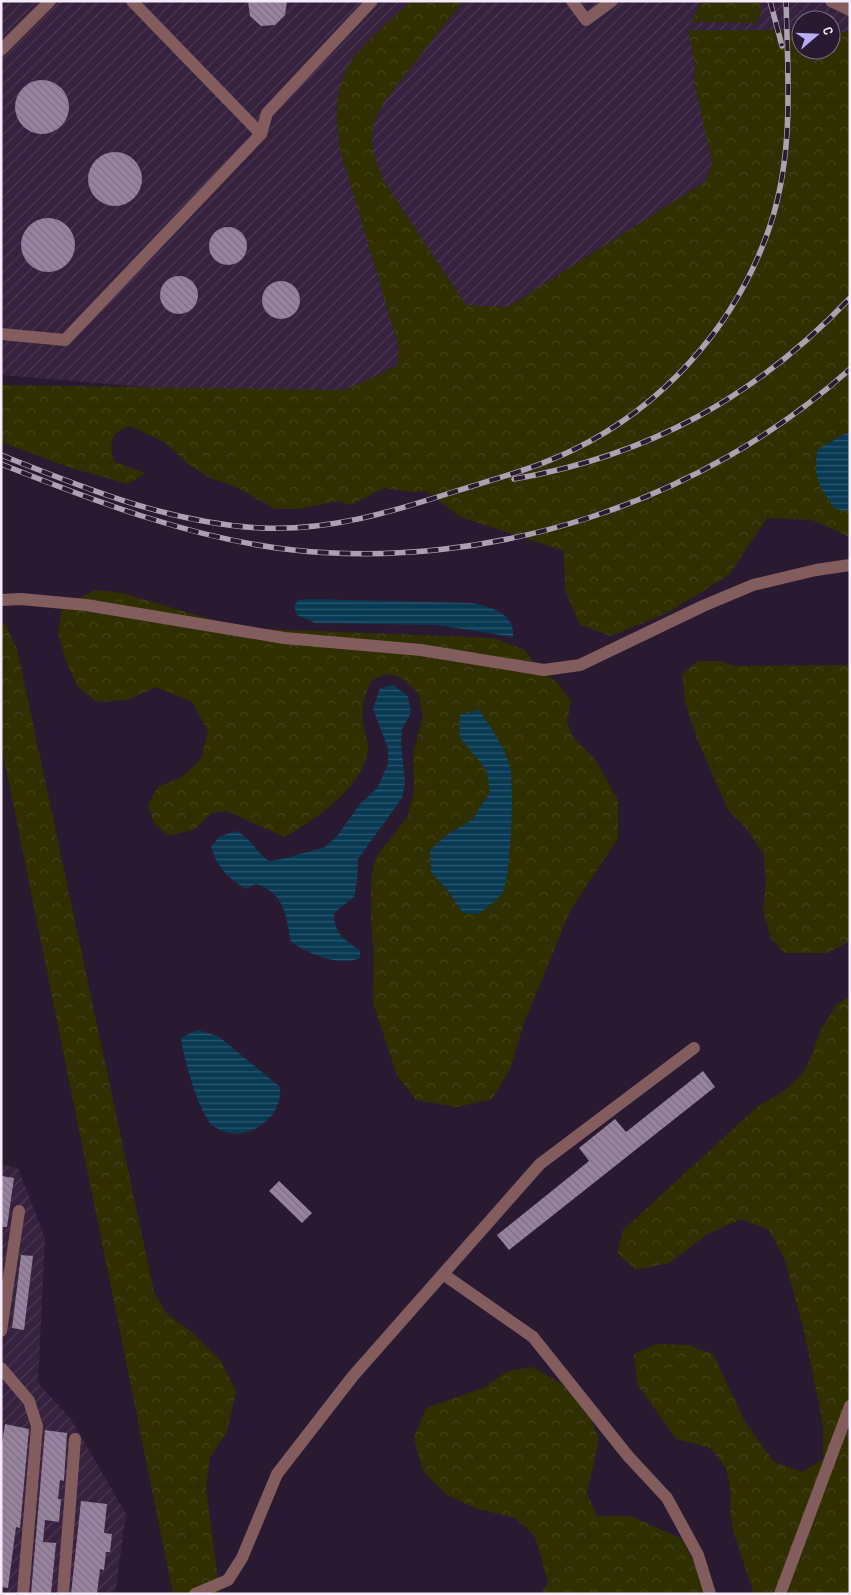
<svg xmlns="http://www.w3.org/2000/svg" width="851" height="1595" viewBox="0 0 851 1595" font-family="'Sofia Sans Condensed',sans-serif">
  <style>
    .industrial { fill: url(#industrial-furrows); fill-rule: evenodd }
    .forest { fill: url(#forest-crowns); fill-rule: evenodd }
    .water { fill: url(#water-rules) }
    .building { fill: url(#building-back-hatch) }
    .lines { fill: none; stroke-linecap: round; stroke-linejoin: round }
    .minor { stroke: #835c5d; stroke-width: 12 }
    .rail-casing { stroke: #ada0b2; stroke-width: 5.5 }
    .rail { stroke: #2a1a31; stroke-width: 4; stroke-dasharray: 11; stroke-linecap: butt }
  </style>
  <defs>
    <pattern id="industrial-furrows" width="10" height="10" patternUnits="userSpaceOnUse" patternTransform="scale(1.25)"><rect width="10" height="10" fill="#36213e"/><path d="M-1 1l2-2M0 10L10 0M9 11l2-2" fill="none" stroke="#4a3751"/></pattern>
    <pattern id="forest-crowns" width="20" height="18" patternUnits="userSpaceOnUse" patternTransform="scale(1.25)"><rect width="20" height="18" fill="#2f2f00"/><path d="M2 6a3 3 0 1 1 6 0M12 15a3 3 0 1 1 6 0" fill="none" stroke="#444319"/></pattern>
    <pattern id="water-rules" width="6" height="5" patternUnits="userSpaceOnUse" patternTransform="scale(1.25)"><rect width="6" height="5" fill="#093a54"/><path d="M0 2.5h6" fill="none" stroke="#2d576e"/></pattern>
    <pattern id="building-back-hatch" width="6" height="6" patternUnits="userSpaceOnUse" patternTransform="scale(1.25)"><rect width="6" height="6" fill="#98839f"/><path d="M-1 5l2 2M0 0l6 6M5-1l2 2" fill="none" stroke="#7d6e82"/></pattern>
  </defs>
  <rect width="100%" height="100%" fill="#2a1a31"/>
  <g class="industrial">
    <path d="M1,1H850V97L355,404L1,375ZM801,20H831V50H801Z"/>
    <path d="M1,1164L18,1168L45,1238L38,1383L71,1419L126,1514L115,1594H1Z"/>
  </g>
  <g class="forest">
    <path d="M411,1H463L383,103L373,125L372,147L382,178L466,305L508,307L706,181L712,162L694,81L695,63L688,30H801V50H831V30L850,33V431L829,442L835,509L850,511V537L812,520L767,518L729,575L667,613L611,636L580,625L565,590L564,551L460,517L426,491L411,492L384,488L351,505L338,501L299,509H275L236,487L208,477L188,464L164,442L130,426C110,433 108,443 115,462L145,473L128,484L68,467L1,442V385L345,390L397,366L399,348L340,149C327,66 356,53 411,1Z"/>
    <path d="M702,1H760L761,14L756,23L691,22Z"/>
    <path d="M95,590L122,593L241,628L494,638L525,650L538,670L557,682L571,701L567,721L573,738L595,759L618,800V838L570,911L524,1023L510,1069L492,1099L457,1107L416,1100L397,1075L373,1003L374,954L371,925V880L376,857L408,816L414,790L413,754L423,714L418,693L402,678L387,674L372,680C364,695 360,710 364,728C365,734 369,744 368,750C362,789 315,820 284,837L227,811L211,813L195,829L169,836L154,823L148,805L158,787L183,776L201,759L208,731L192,702L156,687L128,700L97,702L77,686L66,661L58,632L63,606ZM474,753L513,797L510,819L463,913L445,887L431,873L448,834L472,820L490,792L486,769Z"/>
    <path d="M1,623L6,625L17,649L154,1292L167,1314L188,1329L221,1361L236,1392L227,1432L210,1457L206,1488L220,1594H173L1,744Z"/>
    <path d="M698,661H720L735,666L850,665V941L827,953H785L771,939L763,910L766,881L763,853L745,827L728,810L697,739L685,701L682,674Z"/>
    <path d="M850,996V1594H754L734,1533L730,1513L731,1491L726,1468L710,1448L676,1439L637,1384L634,1354L656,1344L689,1345L713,1354L745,1422L774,1462L803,1472L823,1459V1425L805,1335L785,1260L769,1230L741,1219L706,1235L669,1263L636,1270L617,1253L623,1230L757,1107L787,1089L806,1069L821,1030L836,1005Z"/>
    <path d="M533,1367L566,1387L590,1417L599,1440L587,1493L597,1516H631L682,1539L710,1594H541L548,1583L535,1536L515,1518L477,1509L447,1495L423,1471L414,1438L426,1408L485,1387L508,1371Z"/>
  </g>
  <g class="water">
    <path d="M850,431V511L835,509C819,486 812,477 818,449Z"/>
    <path d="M310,599L472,603C491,607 515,613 513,637L438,625L315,623L297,615L294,606L298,600Z"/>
    <path d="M394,685L408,697L411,713L402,729L401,744L405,783L402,798L358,859L357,881L354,897L334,913C334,933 344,940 360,950V958C339,967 309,954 291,942C286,917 286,894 256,884L246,889C227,877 218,868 211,847L219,837L236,831C252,839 255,851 269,861L282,859L325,847L338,835L359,805L377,788L388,764V748L373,709L380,688Z"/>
    <path d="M479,710C491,727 502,744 509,763C515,778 511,881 502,893C497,901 486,907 479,914L463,913L445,887L431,873L430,850L448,834L472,820L490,792L486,769L459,737L460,715Z"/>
    <path d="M197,1030L218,1036L280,1087C284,1121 239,1148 212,1125C199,1113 183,1057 181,1038Z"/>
  </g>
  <g class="building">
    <path d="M248,1H287L285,15L275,25L261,26L250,16Z"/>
    <circle cx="42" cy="107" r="27"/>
    <circle cx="115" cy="179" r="27"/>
    <circle cx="48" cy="245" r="27"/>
    <circle cx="228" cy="246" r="19"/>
    <circle cx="179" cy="295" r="19"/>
    <circle cx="281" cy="300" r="19"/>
    <path d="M703,1071L715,1087L509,1250L497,1235L589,1161L579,1148L615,1119L626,1132Z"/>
    <path d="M2,1176L14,1178L7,1227H1Z"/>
    <path d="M279,1181L312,1213L302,1223L269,1191Z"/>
    <path d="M21,1255L33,1256L24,1330L12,1328Z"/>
    <path d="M5,1424L29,1429L20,1528L16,1527L8,1588L1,1587V1450Z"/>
    <path d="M45,1430L67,1433L64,1481L60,1480L58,1499H61L59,1522L45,1520L43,1542L56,1543L51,1594H31Z"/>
    <path d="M81,1501L107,1504L104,1533L112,1534L110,1552H106L104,1570L100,1569L97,1594H71Z"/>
  </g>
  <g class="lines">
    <g class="minor">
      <path d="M132,1L261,134"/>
      <path d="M572,1L586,20L612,1"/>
      <path d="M831,1L850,10"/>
      <path d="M1,50L50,1"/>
      <path d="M1,334L65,340L261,134L267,113L372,1"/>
      <path d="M1,600L21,599L86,605L284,638L421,650L544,670L580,665L703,606L753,585L816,570L850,565"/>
      <path d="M443,1274L533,1337L628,1456L667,1498L698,1555L710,1594"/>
      <path d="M1,1331L19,1211"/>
      <path d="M1,1368L29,1401L37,1426L23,1594"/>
      <path d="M63,1594L75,1439"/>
      <path d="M195,1594L228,1580L242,1558L277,1474L353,1376L540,1164L694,1048"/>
      <path d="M780,1594L850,1406"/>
    </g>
    <g class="rail-casing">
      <g id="rail">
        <path d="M770,1L782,46"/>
        <path d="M1,455C84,488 172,524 262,528C328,531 388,513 450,493C491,480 534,469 573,450C662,407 732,329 766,237C795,161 788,81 786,1"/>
        <path d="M1,464C94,501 193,539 293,550C491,571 702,502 850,369"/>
        <path d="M514,479C648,456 756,397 850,298"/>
      </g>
    </g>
    <use href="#rail" class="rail"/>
  </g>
  <rect width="851" height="1595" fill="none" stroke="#f6ebfa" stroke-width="5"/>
  <g transform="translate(816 35) rotate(71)"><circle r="24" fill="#2a1a31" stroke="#7c6e81"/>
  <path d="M0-4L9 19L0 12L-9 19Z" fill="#b9abf7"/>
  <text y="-8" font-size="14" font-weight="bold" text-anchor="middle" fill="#f6ebfa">С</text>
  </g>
</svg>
